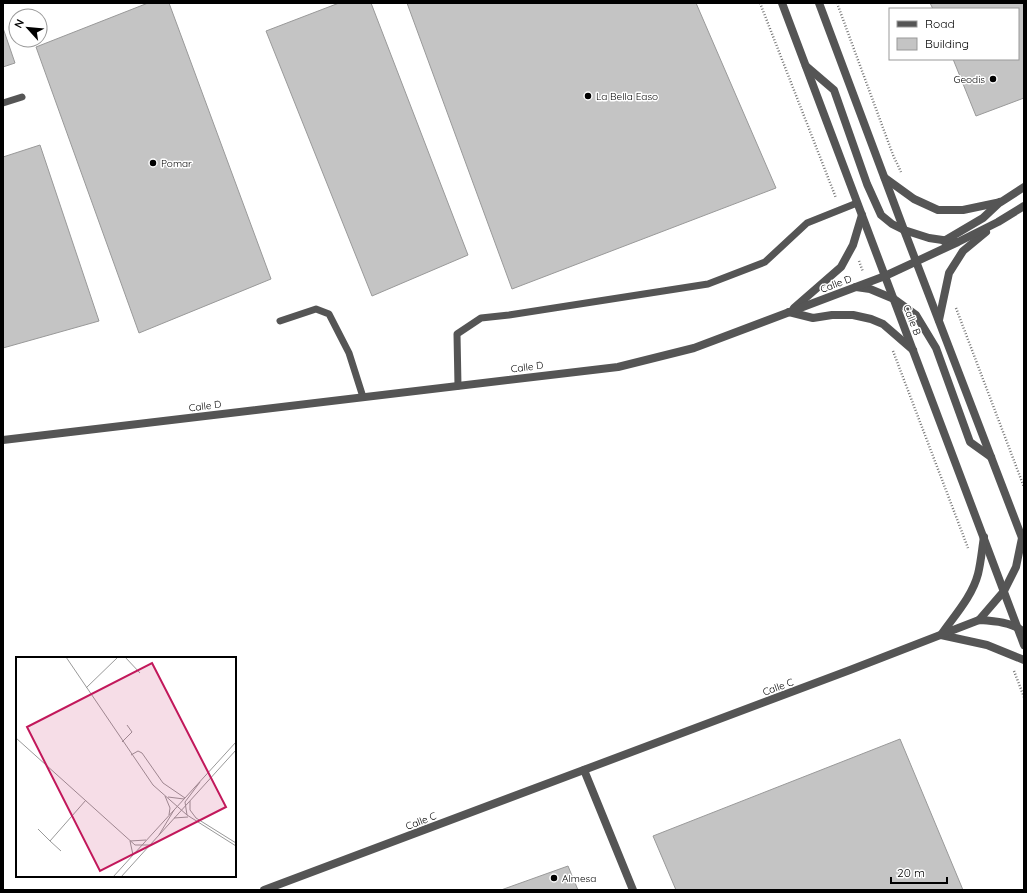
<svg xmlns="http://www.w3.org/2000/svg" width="1027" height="893" viewBox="0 0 1027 893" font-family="Quicksand,sans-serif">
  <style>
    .building { fill: #c4c4c4; stroke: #999 }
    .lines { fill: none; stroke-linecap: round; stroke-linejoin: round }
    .path { stroke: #777; stroke-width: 2.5; stroke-dasharray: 1 2; stroke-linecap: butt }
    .service { stroke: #555; stroke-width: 7 }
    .minor { stroke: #555; stroke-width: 8 }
    .poi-dot { fill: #000; stroke: #fff; stroke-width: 1.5 }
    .labels { text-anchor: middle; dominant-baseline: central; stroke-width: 3; stroke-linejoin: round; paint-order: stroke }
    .poi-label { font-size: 10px; fill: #000; stroke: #fff; text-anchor: start }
    .street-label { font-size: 10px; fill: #000; stroke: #fff }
    .inset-road { fill: none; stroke: #999; stroke-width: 1 }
    .view { fill: #c2185b; fill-opacity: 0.15; stroke: #c2185b; stroke-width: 2 }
    .inset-edge { fill: none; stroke: #000; stroke-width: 2 }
  </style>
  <rect width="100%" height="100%" fill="#fff"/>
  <g class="building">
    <path d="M148,3H169L271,279L139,333L36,47Z"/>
    <path d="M339,3H371L468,255L372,296L266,31Z"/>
    <path d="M407,3H696L776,188L512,289Z"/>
    <path d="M930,3H1024V98L976,116L953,59H1018V9H933Z"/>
    <path d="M3,28L15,63L3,67Z"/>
    <path d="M40,145L99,321L3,348V157Z"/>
    <path d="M900,739L963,890H676L653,836Z"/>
    <path d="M568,866L578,890H501Z"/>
  </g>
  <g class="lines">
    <g class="path">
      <path d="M760,3L836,198"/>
      <path d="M837,3L893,155L901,172"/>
      <path d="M859,261L863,272"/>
      <path d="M956,308L1024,487"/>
      <path d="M893,351L968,548"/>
      <path d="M1014,671L1024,697"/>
    </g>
    <g class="service">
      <path d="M3,103L22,97"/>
      <path d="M280,321L316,309L329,314L349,353L363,397"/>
      <path d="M458,386L457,334L481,318L509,315L708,284L765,262L807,223L857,203"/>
    </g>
    <g class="minor">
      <path d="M782,3L1024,645"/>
      <path d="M819,3L904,230L1024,543"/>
      <path d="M806,66L834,90L867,184L881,215L892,224L904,230L929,238L956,242"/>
      <path d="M885,178L914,199L938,210H963L1001,202L1024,187"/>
      <path d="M944,241L983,218L1000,202"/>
      <path d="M856,287L870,289L894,299L916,315L936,348L970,442L991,457"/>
      <path d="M794,308L841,267L853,245L862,215"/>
      <path d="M789,312L813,318L832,315H853L871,319L883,324L913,350"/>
      <path d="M939,320L949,273L963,251L986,232"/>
      <path d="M3,440L618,367L694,348L885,276L958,242L998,222L1024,206"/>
      <path d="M984,537C982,549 981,562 978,574C972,597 954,616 941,635L987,645L1024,660"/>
      <path d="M979,620L1004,591L1016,567L1022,538"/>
      <path d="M584,770L633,890"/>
      <path d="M264,890L850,670L979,620C994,621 1012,622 1024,632"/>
    </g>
  </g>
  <g class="poi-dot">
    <circle cx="993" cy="79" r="4"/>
    <circle cx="588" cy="96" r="4"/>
    <circle cx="153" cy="163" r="4"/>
    <circle cx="554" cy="878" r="4"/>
  </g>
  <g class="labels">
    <g class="poi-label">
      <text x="985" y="79" text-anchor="end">Geodis</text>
      <text x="596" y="96">La Bella Easo</text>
      <text x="161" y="163">Pomar</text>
      <text x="562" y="878">Almesa</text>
    </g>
    <g class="street-label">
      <text transform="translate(836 284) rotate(-21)">Calle D</text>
      <text transform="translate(912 320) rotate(69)">Calle B</text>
      <text transform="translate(527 367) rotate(-7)">Calle D</text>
      <text transform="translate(205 406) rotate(-7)">Calle D</text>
      <text transform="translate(778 687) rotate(-20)">Calle C</text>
      <text transform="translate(421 821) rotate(-21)">Calle C</text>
    </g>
  </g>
  <g transform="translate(16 657)">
    <rect width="220" height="220" fill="#fff"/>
    <path class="inset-road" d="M50,0L137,128L171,158L220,189M109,0L124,16M70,31L102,0M0,81L119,188H134M106,85L116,75L111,68M115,98L122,94L126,96L147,126L169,141M149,139L154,151L153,158M152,140L168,142M174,144V153L180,161L220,186M171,158L169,145L184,125M158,161L172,160M22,172L34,184L70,143M143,178L158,153M34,184L45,194M117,198L114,184L130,183M97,220L220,85M105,220L220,93"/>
    <path class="view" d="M136,6L210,150L84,214L11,70Z"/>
    <rect width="220" height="220" class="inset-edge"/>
  </g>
  <rect width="1027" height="893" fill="none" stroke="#000000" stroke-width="8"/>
  <rect x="889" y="8" width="130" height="52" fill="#ffffff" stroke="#999999"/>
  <rect x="897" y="21" width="20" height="6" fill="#555555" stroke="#999999"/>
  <text x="925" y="28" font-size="12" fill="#000000">Road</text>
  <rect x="897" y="38" width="20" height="12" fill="#c4c4c4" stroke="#999999"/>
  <text x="925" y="48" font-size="12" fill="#000000">Building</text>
  <g transform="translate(28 28) rotate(297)"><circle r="19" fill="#ffffff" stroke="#999999"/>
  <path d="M0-3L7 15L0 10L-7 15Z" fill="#000000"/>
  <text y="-6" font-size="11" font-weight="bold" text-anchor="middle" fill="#000000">N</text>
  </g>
  <path d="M891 877v6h56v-6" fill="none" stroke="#000000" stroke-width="2"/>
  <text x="897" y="877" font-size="12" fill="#000000" stroke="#ffffff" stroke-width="3" paint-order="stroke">20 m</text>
</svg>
